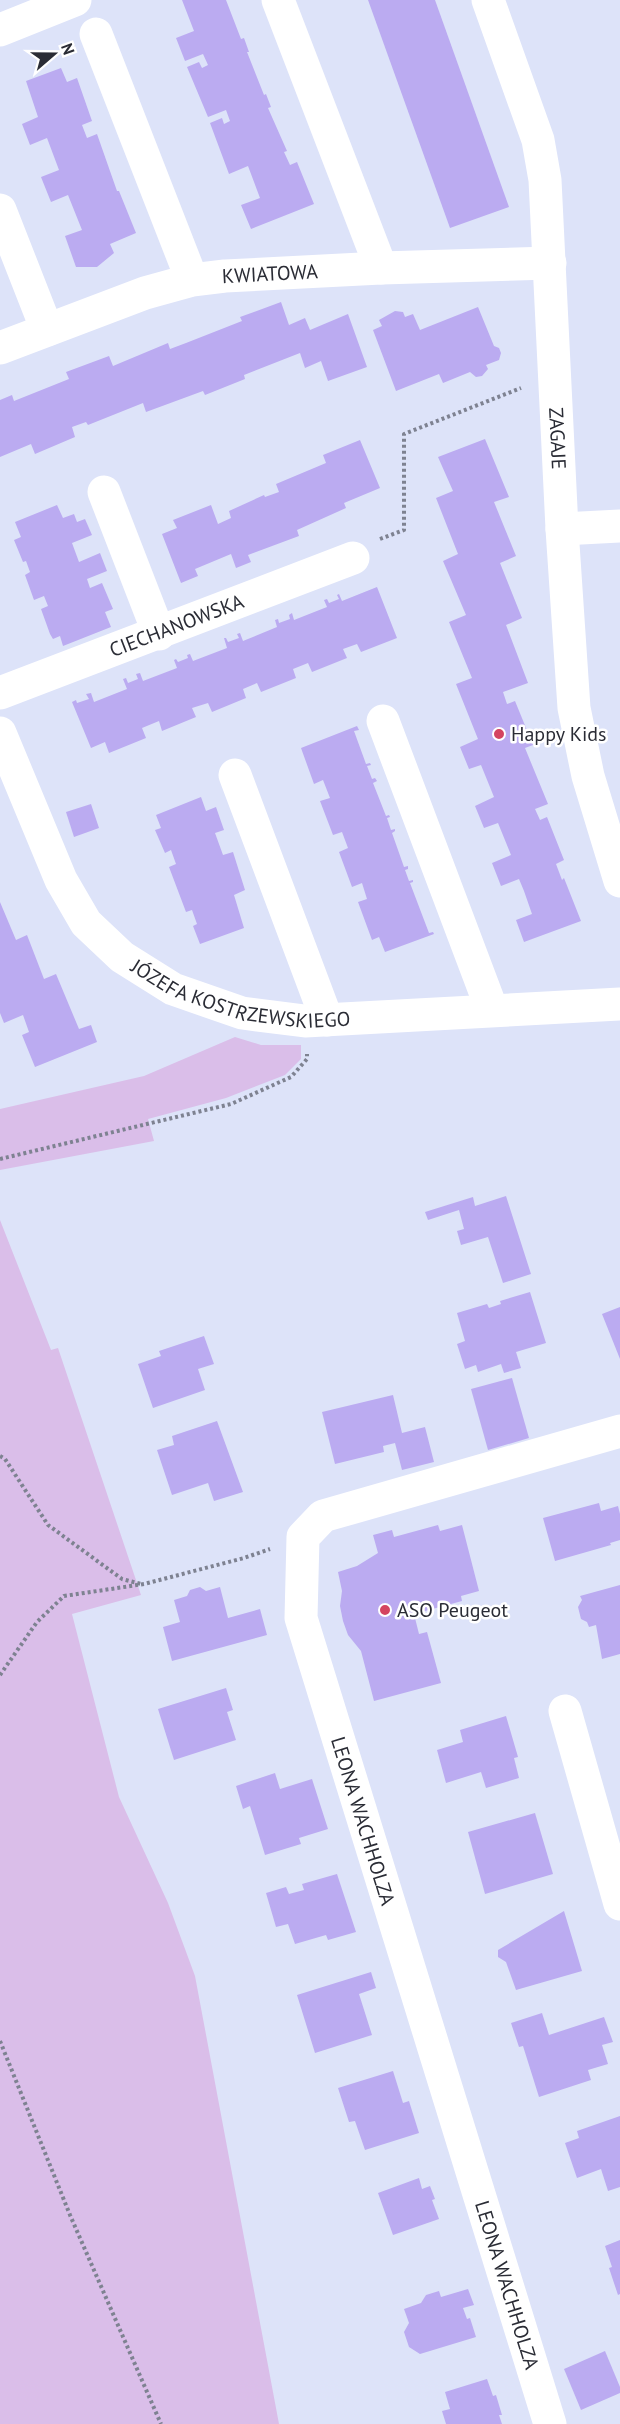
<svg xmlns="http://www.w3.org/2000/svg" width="620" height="2424" viewBox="0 0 620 2424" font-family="'PT Sans',sans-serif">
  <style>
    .green { fill: #dabee9 }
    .building { fill: #bbabf1 }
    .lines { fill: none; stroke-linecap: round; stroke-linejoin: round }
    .path { stroke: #7e8291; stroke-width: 4; stroke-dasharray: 3 3; stroke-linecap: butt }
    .minor { stroke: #fff; stroke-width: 33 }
    .poi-dot { fill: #d44460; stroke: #fff; stroke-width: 2 }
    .labels { text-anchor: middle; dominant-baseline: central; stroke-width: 5; stroke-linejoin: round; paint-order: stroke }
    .street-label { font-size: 20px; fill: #2a2c35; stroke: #fff }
    .poi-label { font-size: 20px; fill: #2a2c35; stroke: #fff; text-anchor: start }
  </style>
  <rect width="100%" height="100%" fill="#dde3f9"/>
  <g class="green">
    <path d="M235,1037L261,1045H301V1059L285,1075L226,1098L148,1119L154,1141L0,1170V1109L144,1076Z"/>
    <path d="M0,1220L51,1350L58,1348L141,1595L72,1614L119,1797L168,1903L195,1976L279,2424H0Z"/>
  </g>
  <g class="building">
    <path d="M182,0H226L241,39L244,38L249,52H247L264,95L266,94L271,107L268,108L287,151L284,152L290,165L297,162L314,204L251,229L241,205L260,198L248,166L229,174L210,123L222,118L224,124L230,121L226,110L208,117L187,67L199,62L202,68L208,65L203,54L185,61L176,38L194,31Z"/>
    <path d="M368,0H435L509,207L450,228Z"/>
    <path d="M61,68L67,82L77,78L92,121L82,125L87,138L97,134L117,191H119L136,233L110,244L114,253L97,267H76L65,236L82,230L68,195L51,202L41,177L59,170L47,138L30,145L22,124L38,117L26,81Z"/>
    <path d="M281,302L289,325L305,318L310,330L348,314L367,367L328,381L321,361L305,368L300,353L244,375L245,379L205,395L203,391L146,412L143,403L88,425L86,422L72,427L75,437L35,454L31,444L0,457V400L12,395L14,401L69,379L66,372L109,356L113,366L168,343L170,349L186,343L242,321L240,317Z"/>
    <path d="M478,307L494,346L499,348L501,353L499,360L486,365L488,369L482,376L476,377L470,372L443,383L439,374L396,391L373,330L382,326L379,320L395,311L403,312L405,317L413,314L420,330Z"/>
    <path d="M485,439L509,497L494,502L516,556L500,563L522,618L506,625L528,683L503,692L507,704L515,701L533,745L525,748L548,804L535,809L540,820L547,817L564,860L556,864L562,880L564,878L581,921L524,942L516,920L532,914L524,891L519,879L501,886L492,863L511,855L498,823L484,828L475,806L494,797L481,765L469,769L460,747L478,739L456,684L472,678L449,622L466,615L443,561L458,554L436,498L453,491L438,457Z"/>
    <path d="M360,440L380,488L344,503L346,508L297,530L299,536L248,555L251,562L236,568L231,554L195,569L198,576L181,583L162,534L177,528L173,520L211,505L218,524L231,518L229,511L264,495L265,497L279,492L276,484L326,463L323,455Z"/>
    <path d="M57,505L63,518L74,514L77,522L85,519L92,535L72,543L79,562L100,553L107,571L87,579L90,588L102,583L113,609L105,612L111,627L63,646L60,636L53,639L50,634L41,609L48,606L44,596L34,600L25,575L30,572L26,561L23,562L14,540L21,537L15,522Z"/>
    <path d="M377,587L397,638L361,652L357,644L343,649L347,658L312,672L308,663L293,669L296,678L261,692L257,683L243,689L246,698L212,712L208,703L192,708L196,717L162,731L159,721L142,728L146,738L109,753L105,742L91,748L72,702L76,700L77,703L89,699L86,694L91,693L94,702L127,689L123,679L126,678L128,683L138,679L136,674L140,673L143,681L177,668L174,660L176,659L178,662L188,658L187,655L190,654L193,661L227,648L224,638H226L228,642L239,638L237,634L240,633L243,641L277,627L275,620L278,619L279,623L290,619L289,615L292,613L294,620L327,607L324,600L327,599L329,603L339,599L337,595L339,594L342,601Z"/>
    <path d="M357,726L359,730L354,731L366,764L370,763L371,765L367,766L372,779L375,778L377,781L373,783L386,816L389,815L390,817L387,818L391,830L395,829V831L392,833L404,867L408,866V869L405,870L409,881L413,880V882L410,883L429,933L433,932L434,934L385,952L379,937L372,940L358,902L367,899L362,883L352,887L339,852L348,848L342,832L333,835L320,801L330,798L323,780L314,784L301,748Z"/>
    <path d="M201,797L206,811L216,807L224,830L215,833L223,855L233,852L245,890L234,895L244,928L200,944L193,926L197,924L192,910L186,912L169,867L176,864L171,850L165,853L155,830L161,828L156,815Z"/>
    <path d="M91,804L99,828L74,837L66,812Z"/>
    <path d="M0,902L16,940L27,935L44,979L56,974L79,1029L91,1025L97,1042L35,1067L22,1035L29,1032L23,1015L4,1023L0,1013Z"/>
    <path d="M506,1196L531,1274L503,1283L488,1237L461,1245L457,1231L464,1229L459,1210L428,1220L425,1212L473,1197L475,1206Z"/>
    <path d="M530,1292L546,1343L516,1352L521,1368L504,1373L501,1364L478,1372L476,1365L465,1369L457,1344L465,1341L457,1313L487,1304L489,1308L501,1304L500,1301Z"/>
    <path d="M620,1307V1359L602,1314Z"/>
    <path d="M204,1336L214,1364L198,1369L205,1390L153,1408L138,1364L161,1356L159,1351Z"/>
    <path d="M512,1378L529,1438L488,1450L471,1389Z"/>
    <path d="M393,1395L402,1433L425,1427L434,1462L402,1470L395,1443L383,1446L384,1452L335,1464L322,1412Z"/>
    <path d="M217,1421L243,1492L214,1501L208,1483L172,1495L157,1450L174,1445L172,1436Z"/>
    <path d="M599,1503L601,1511L618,1506L620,1514V1540L610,1543L611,1545L555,1561L543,1518Z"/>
    <path d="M438,1525L440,1531L462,1525L479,1591L461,1596L462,1601L414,1614L419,1634L427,1632L441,1683L374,1701L361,1651L348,1635L343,1621L340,1606L342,1591L338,1572L357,1566L378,1553L373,1535L392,1530L394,1537Z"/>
    <path d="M620,1585V1654L602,1659L596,1625L589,1627L587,1622L581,1619L578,1607L582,1600L580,1596Z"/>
    <path d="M200,1587L206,1591L220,1587L228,1618L260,1609L267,1635L172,1661L163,1627L180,1622L174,1600L187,1596L190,1590Z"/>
    <path d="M226,1688L233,1710L227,1712L236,1740L174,1760L158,1709Z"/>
    <path d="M506,1716L518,1757L514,1758L519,1778L486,1788L481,1772L446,1783L437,1750L463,1742L460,1730Z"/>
    <path d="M275,1773L280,1789L312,1779L328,1829L299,1838L301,1844L265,1855L250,1806L243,1809L236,1786Z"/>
    <path d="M535,1813L553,1874L485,1894L468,1832Z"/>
    <path d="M337,1874L356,1932L328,1940L326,1935L295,1944L288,1924L276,1927L266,1893L286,1887L289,1894L304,1890L302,1884Z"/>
    <path d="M564,1911L582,1971L516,1990L506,1962L498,1957V1950Z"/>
    <path d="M371,1972L376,1988L359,1994L372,2035L315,2053L297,1995Z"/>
    <path d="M542,2013L549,2035L604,2017L613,2042L602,2045L608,2064L588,2070L591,2080L539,2097L523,2046L519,2047L511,2023Z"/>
    <path d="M393,2071L403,2103L409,2101L419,2133L365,2150L355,2121L349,2122L338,2088Z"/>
    <path d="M620,2116V2187L608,2191L601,2169L577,2178L565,2143L579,2138L577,2131Z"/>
    <path d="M419,2178L422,2189L430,2186L435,2199L432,2200L439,2219L393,2235L378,2193Z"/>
    <path d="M620,2240V2294L618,2295L609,2268L612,2267L605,2246Z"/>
    <path d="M468,2289L474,2305L463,2308L467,2319L470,2318L476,2337L420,2354L409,2347L404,2332L409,2323L404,2309L421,2303L426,2295L439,2291L441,2297Z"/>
    <path d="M605,2351L620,2387V2393L581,2410L564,2369Z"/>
    <path d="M487,2379L493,2396L496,2395L502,2415H499L502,2424H446L442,2411L450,2409L445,2392Z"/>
  </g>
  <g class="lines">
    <g class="path">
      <path d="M380,539L404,530V434L521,388"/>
      <path d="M0,1159L231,1104L291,1077L307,1059V1054"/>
      <path d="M0,1456L5,1459L48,1525L122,1579L141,1584"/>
      <path d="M0,1675L37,1622L64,1596L144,1584L244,1558L270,1549"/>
      <path d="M0,2041L70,2215L161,2424"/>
    </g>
    <g class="minor">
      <path d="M278,0L381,268"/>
      <path id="s1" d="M488,0L538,140L545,180L562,529L574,708L588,776L620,881"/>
      <path d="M0,30L75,0"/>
      <path d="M96,34L192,280"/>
      <path d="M0,210L47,330"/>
      <path id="s2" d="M0,348L145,293L192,280L225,276L381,268L550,263"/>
      <path d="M104,492L159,634"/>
      <path d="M562,529L620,526"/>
      <path id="s3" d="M0,693L353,558"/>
      <path d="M383,721L492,1010"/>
      <path id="s4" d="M0,733L61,880L86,923L122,957L173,989L242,1013L305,1021L620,1004"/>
      <path d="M235,775L327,1020"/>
      <path d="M565,1711L620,1904"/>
      <path d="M550,2424L301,1618L303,1537L323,1516L620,1431"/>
    </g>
  </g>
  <g class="poi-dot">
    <circle cx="499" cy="734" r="6"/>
    <circle cx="385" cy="1610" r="6"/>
  </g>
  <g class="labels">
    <g class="street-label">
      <text stroke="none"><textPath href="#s2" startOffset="282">KWIATOWA</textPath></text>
      <text stroke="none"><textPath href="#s1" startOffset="448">ZAGAJE</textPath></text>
      <text stroke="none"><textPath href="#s3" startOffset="189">CIECHANOWSKA</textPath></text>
      <text stroke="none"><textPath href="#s4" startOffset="386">JÓZEFA KOSTRZEWSKIEGO</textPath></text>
      <text transform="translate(363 1821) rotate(73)">LEONA WACHHOLZA</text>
      <text transform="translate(507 2285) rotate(73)">LEONA WACHHOLZA</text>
    </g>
    <g class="poi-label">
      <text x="511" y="734">Happy Kids</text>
      <text x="397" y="1610">ASO Peugeot</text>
    </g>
  </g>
  <g transform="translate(54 54) rotate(70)" stroke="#ffffff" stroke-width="4.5" paint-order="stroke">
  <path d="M0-4.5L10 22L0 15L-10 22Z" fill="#2a2c35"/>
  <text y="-9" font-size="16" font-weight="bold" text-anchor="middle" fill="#2a2c35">N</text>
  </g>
</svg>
